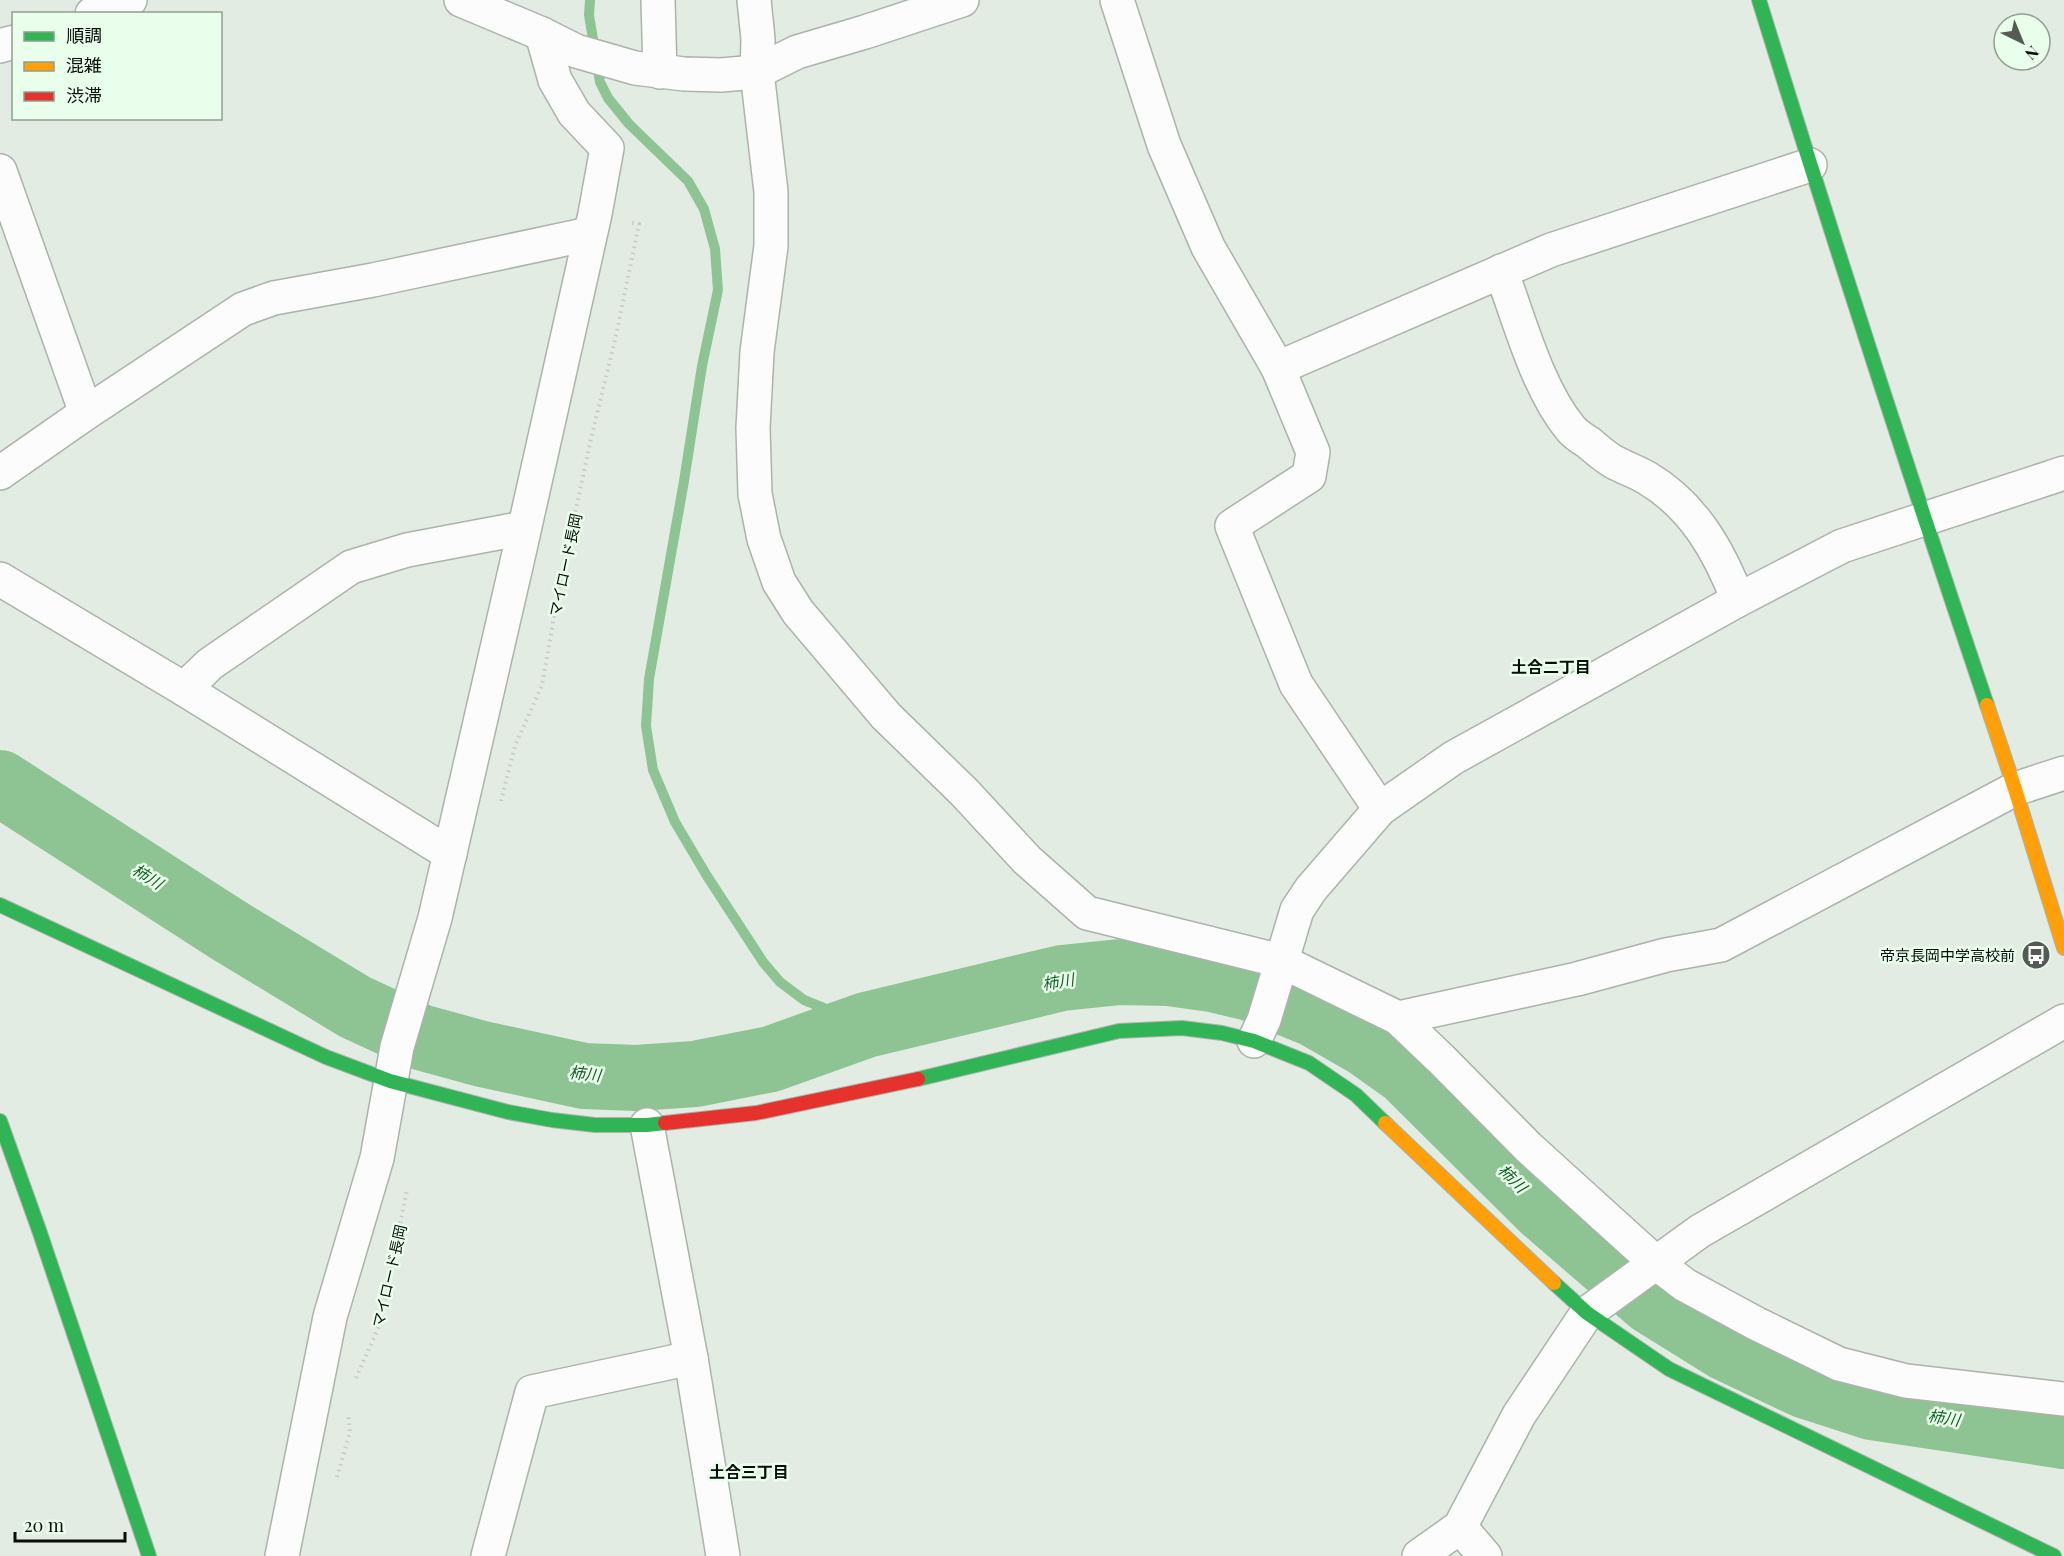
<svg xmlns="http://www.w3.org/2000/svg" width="2064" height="1556" viewBox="0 0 2064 1556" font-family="'Playfair Display','Noto Sans JP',serif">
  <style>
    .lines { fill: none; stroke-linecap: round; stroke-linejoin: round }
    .stream { stroke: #8ec494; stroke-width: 10 }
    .river { stroke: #8ec494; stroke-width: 66 }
    .street-casing { stroke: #abb3ab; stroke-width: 36 }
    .fast-casing { stroke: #abb3ab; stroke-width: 16 }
    .slow-casing { stroke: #abb3ab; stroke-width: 16 }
    .jam-casing { stroke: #abb3ab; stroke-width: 16 }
    .path { stroke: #c6cac6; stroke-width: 4; stroke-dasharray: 1.5 4.5; stroke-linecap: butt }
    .street { stroke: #fbfcfb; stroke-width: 33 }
    .fast { stroke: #30b455; stroke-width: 14 }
    .slow { stroke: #ff9f0a; stroke-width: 14 }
    .jam { stroke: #e5322d; stroke-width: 14 }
    .labels { text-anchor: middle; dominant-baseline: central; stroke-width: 5; stroke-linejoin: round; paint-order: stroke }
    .street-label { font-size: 15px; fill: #070d08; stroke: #eaffeb }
    .poi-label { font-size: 15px; fill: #070d08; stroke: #eaffeb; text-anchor: end }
    .neighbourhood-label { font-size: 16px; font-weight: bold; fill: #070d08; stroke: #eaffeb }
    .water-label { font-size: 16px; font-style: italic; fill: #105f23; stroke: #eaffeb }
  </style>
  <rect width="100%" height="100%" fill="#e2ece2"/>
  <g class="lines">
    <path class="stream" d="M590,0L589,15L600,82L608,98L629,124L688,181L704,209L715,249L718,290L702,366L684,481L649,679L646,726L653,770L675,822L707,876L763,962L780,982L804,1000L866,1025"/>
    <path class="river" d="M0,783L228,930L355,1007L420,1037L482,1054L584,1076L636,1078L695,1074L771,1059L866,1025L1062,978L1120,972L1169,973L1212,979L1250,988L1314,1014L1368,1045L1406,1072L1544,1209L1652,1302L1726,1348L1804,1385L1872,1407L2064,1436"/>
    <g class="street-casing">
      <g id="street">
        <path d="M461,0L542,34L576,51L635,68L684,74L721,75L757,72L797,52L865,32L962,0"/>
        <path d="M658,0L660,72"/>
        <path d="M754,0L758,39L757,72L771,192V246L757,352L753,428L755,494L764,539L779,582L798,612L886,716L965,793L1027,860L1087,913L1281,961L1398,1018L1577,979L1666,955L1721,945L2015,789L2064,773"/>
        <path d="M1117,0L1164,145L1208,247L1278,368L1313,452L1309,476L1232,526L1296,684L1380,809"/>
        <path d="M92,14L130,0"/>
        <path d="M0,46L14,42"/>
        <path d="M0,171L86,413"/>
        <path d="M1501,271C1520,321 1537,388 1571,429C1576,435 1583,439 1589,443C1597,450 1605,457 1614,462C1625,468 1637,472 1647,478C1694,506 1719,551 1738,600"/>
        <path d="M1278,368L1551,250L1810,165"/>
        <path d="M0,473L86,413L243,309L274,298L373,280L589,234"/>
        <path d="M0,579L184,689L450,854"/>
        <path d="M184,689L210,664L351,567L407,550L524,528"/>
        <path d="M1398,1018L1441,1059L1528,1147L1656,1263L1685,1285L1757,1324L1839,1364L1906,1381L2064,1399"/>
        <path d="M1254,1041L1264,1020L1297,910L1311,889L1380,809L1453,758L1738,600L1842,546L2064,473"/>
        <path d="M647,1125L691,1358L723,1556"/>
        <path d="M1460,1527L1485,1556"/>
        <path d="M282,1556L330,1317L377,1158L397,1047L435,918L519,553L595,214L607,148L574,113L555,80L542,34"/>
        <path d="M488,1556L532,1392L691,1358"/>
        <path d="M1419,1556L1460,1527L1519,1415L1587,1313L1700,1231L2064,1021"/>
      </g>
    </g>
    <g class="fast-casing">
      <g id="fast">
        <path d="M1759,0C1832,236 1908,471 1987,705"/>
        <path d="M0,905L326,1057L390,1081L508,1112L552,1120L595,1125H647L665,1123"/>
        <path d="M918,1079L1119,1031L1182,1028L1222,1033L1254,1041L1309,1063L1356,1095L1385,1123"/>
        <path d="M0,1121L39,1230L149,1556"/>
        <path d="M1554,1283L1587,1313L1669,1369L2054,1556"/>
      </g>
    </g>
    <g class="slow-casing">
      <g id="slow">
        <path d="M1987,705L2015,789L2064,948"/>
        <path d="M1385,1123L1554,1283"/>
      </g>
    </g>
    <g class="jam-casing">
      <path id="jam" d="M665,1123L756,1113L918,1079"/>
    </g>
    <g class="path">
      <path d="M501,801L515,746L542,685L557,600L590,443L615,340L639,224L629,222"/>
      <path d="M356,1378L380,1324L407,1190"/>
      <path d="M337,1477L350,1432L348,1414"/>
    </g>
    <use href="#street" class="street"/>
    <use href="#fast" class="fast"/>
    <use href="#slow" class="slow"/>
    <use href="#jam" class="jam"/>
  </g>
  <defs>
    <g id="bus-disc" transform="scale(1.5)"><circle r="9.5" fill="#545b54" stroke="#eaffeb"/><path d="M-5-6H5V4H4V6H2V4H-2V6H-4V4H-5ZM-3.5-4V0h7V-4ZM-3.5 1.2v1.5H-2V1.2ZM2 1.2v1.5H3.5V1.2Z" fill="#fff"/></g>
  </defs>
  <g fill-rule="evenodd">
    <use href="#bus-disc" x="2036" y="955"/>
  </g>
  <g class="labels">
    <g class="street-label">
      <text transform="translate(565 565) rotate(-78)">マイロード長岡</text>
      <text transform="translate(389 1276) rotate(-77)">マイロード長岡</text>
    </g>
    <g class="poi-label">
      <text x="2015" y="955">帝京長岡中学高校前</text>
    </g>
    <g class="neighbourhood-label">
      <text x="1551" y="666">土合二丁目</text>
      <text x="749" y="1471">土合三丁目</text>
    </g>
    <g class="water-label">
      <text transform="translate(148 876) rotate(32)">柿川</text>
      <text transform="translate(1058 981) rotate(-9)">柿川</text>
      <text transform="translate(585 1073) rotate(6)">柿川</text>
      <text transform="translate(1513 1178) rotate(45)">柿川</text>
      <text transform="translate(1944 1417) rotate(9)">柿川</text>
    </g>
  </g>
  <rect x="12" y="12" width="210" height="108" fill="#eaffeb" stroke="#8f9e90" stroke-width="1.5"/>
  <rect x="24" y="32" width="30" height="9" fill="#30b455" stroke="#8f9e90" stroke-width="1.5"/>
  <text x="66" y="42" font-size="18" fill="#070d08">順調</text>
  <rect x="24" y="62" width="30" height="9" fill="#ff9f0a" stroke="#8f9e90" stroke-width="1.5"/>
  <text x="66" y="72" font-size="18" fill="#070d08">混雑</text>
  <rect x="24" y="92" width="30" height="9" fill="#e5322d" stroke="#8f9e90" stroke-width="1.5"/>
  <text x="66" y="102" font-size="18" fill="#070d08">渋滞</text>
  <g transform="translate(2022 42) rotate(137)"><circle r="28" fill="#eaffeb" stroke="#8f9e90" stroke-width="1.5"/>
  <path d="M0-4.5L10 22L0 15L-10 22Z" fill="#545b54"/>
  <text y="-9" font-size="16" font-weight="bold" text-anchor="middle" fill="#070d08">N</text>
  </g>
  <path d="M15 1532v9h110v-9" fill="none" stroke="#070d08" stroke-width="3"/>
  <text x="24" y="1532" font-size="18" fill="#070d08" stroke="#eaffeb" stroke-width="4.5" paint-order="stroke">20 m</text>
</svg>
